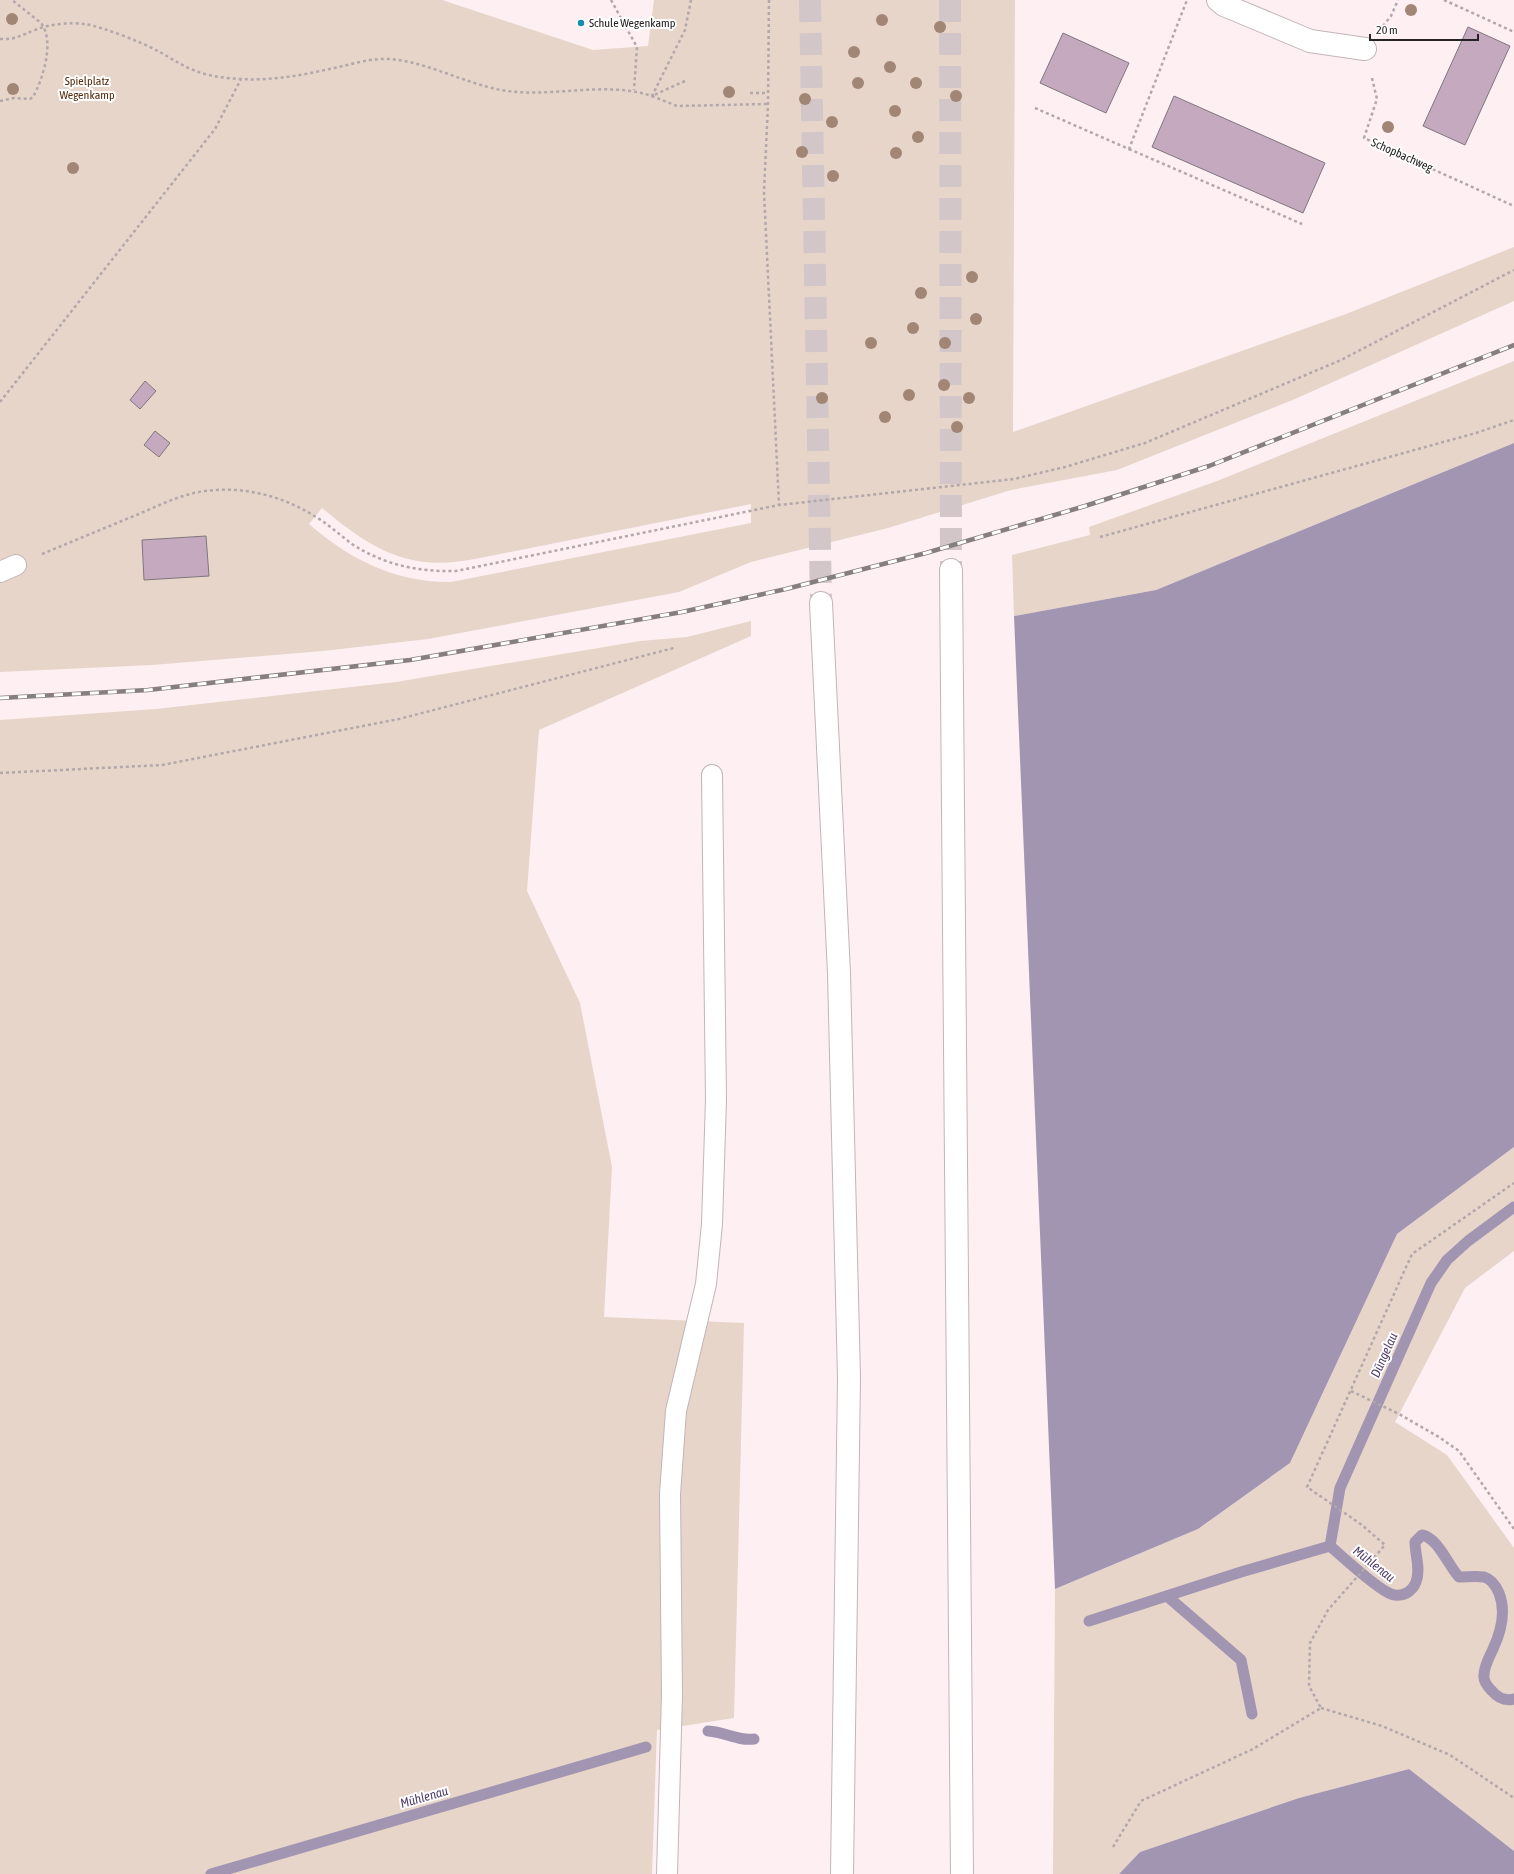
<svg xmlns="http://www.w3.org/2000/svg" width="1514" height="1874" viewBox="0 0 1514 1874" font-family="'Asap Condensed',sans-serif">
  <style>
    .green { fill: #e7d5ca; fill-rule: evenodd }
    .water { fill: #a295b1 }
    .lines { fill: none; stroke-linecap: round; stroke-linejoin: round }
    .stream { stroke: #a295b1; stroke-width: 11 }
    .building { fill: #c5aabf; stroke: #80767d }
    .motorway-tunnel { stroke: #d2c6c9; stroke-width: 22; stroke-dasharray: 22 11; stroke-linecap: butt }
    .service-casing { stroke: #c2b5b8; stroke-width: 22 }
    .minor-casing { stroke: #c2b5b8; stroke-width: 24 }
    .motorway-casing { stroke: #c2b5b8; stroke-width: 24 }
    .path { stroke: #b2a7aa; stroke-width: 2.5; stroke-dasharray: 3 3; stroke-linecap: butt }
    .service { stroke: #fff; stroke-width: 20 }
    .minor { stroke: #fff; stroke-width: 22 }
    .motorway { stroke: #fff; stroke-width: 22 }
    .rail-casing { stroke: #877e80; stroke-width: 4.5 }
    .rail { stroke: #fff; stroke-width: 3; stroke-dasharray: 9; stroke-linecap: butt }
    .tree { fill: #a18575 }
    .poi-dot { fill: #178caf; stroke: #fff; stroke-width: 1.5 }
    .labels { text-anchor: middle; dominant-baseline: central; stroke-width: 4; stroke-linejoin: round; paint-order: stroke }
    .poi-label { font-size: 12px; fill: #272223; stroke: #fff; text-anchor: start }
    .park-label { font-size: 12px; fill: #562e0f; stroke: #fff }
    .street-label { font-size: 12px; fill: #272223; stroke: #fff }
    .water-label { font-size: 13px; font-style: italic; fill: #533e68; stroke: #fff }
  </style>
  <rect width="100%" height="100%" fill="#fdeff2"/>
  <g class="green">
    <path d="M0,0H442L593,50L648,46L654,0H1015L1013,432L1346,314L1514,247V301L1295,399L1117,470L1011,490L888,528L751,562L679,592L428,639L323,651L152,665L0,672ZM751,504V523L451,582C396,583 349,559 309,524L322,508C372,549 407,572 475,559Z"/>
    <path d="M1514,361V443L1156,590L1014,616L1012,555L1090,535L1089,527L1217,481Z"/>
    <path d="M751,621V636L539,730L527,891L580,1003L612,1167L604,1317L744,1323L734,1718L657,1730L652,1874H0V720L156,709L396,682L640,641L687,637Z"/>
    <path d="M1514,1147V1251L1465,1288L1395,1422L1447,1455L1514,1548V1851L1409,1769L1299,1798L1140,1852L1119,1874H1053L1055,1589L1198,1529L1290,1463L1397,1234Z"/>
  </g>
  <g class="water">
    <path d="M1514,443V1147L1397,1234L1290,1463L1198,1529L1055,1589L1014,616L1156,590Z"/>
    <path d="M1409,1769L1514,1851V1874H1119L1140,1852L1299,1798Z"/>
  </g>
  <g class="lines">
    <g class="stream">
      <path d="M1330,1546L1340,1488L1431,1283L1447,1260L1468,1241L1514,1207"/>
      <path d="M1167,1596L1241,1660L1252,1714"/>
      <path d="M1089,1621L1241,1572L1330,1546C1344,1558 1377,1589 1391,1594C1402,1598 1412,1592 1416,1582C1421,1569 1415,1555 1415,1542L1422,1535C1438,1538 1448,1565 1459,1577C1467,1577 1477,1576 1484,1577C1491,1579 1496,1586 1499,1593C1506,1611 1501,1632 1493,1649C1489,1658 1484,1666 1484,1675C1483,1681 1488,1687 1492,1691C1498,1698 1506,1701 1514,1699"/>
      <path d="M708,1731C726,1732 736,1741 754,1739"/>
      <path d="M211,1874L646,1747"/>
    </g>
  </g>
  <g class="building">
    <path d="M1468,27L1510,46L1465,145L1423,126Z"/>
    <path d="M1063,33L1129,63L1106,113L1040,83Z"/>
    <path d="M1174,96L1325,163L1303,213L1152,147Z"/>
    <path d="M145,381L156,391L140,409L130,400Z"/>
    <path d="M155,431L170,443L159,457L144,445Z"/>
    <path d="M206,536L209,576L144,580L142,540Z"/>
  </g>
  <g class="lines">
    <g class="motorway-tunnel">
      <path d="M810,0L821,603"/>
      <path d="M950,0L951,570"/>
    </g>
    <g class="service-casing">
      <g id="service">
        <path d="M0,572L16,565"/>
        <path d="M667,1874L672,1694L670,1494L676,1411L706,1284L712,1224L716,1100L712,775"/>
      </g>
    </g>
    <g class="minor-casing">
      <path id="minor" d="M1218,0L1224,5L1310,41L1365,49"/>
    </g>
    <g class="motorway-casing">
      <g id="motorway">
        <path d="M951,570L962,1874"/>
        <path d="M821,603L839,973L849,1378L842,1874"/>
      </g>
    </g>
    <g class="path">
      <path d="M611,0L637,47L634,90"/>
      <path d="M769,0L768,104L764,192L779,505"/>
      <path d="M1444,0L1514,32"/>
      <path d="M1383,26L1391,16L1398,0"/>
      <path d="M0,39C16,40 21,35 35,30C49,24 70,22 85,24C103,27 141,42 158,51C169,57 179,64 191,69C206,76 224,78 240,79C272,81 303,75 334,68C349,65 364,60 380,59C417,57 463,83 501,90C551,99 603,80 652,96L685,30L691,0"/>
      <path d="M1372,78L1377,99L1364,138L1514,206"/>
      <path d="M685,81L652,96L677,106L768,104"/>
      <path d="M750,93H768"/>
      <path d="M0,101L14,98L30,99L33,97C43,79 55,41 41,23L12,0"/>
      <path d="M1035,108L1129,149L1187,0"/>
      <path d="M1129,149L1302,224"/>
      <path d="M0,402L215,129L241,79"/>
      <path d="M1100,537L1476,433L1514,420"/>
      <path d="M42,554C71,542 100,530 129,518C147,511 164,502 183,496C227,482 277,492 316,517C329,525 340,535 352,544C384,565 419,572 456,571L779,505L1014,479L1065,467L1145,443L1341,360L1514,270"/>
      <path d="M0,773L162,765L399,719L674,648"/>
      <path d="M1351,1391L1399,1414L1439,1437L1459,1451L1514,1529"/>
      <path d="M1321,1708L1382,1726L1450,1755L1514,1798"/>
      <path d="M1113,1847L1141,1801L1253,1749L1321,1708L1309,1686L1310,1643L1328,1610L1385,1545L1362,1525L1307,1487L1412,1254L1514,1183"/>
    </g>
    <use href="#service" class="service"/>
    <use href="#minor" class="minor"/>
    <use href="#motorway" class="motorway"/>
    <g class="rail-casing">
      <path id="rail" d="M0,698L148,690L410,660L682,612L786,589L926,553L1085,506L1209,466L1514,345"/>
    </g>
    <use href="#rail" class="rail"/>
  </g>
  <g class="tree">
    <circle cx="1411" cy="10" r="6"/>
    <circle cx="12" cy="19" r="6"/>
    <circle cx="882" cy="20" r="6"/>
    <circle cx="940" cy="27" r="6"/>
    <circle cx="854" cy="52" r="6"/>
    <circle cx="890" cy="67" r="6"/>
    <circle cx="858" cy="83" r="6"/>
    <circle cx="916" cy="83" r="6"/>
    <circle cx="13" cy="89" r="6"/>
    <circle cx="729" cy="92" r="6"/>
    <circle cx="956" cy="96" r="6"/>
    <circle cx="805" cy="99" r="6"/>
    <circle cx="895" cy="111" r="6"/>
    <circle cx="832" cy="122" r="6"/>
    <circle cx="1388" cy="127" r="6"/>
    <circle cx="918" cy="137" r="6"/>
    <circle cx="802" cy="152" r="6"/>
    <circle cx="896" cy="153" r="6"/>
    <circle cx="73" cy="168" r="6"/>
    <circle cx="833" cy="176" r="6"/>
    <circle cx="972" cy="277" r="6"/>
    <circle cx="921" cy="293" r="6"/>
    <circle cx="976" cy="319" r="6"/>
    <circle cx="913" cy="328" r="6"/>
    <circle cx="871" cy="343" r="6"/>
    <circle cx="945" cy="343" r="6"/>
    <circle cx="944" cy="385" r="6"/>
    <circle cx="909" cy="395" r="6"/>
    <circle cx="822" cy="398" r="6"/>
    <circle cx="969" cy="398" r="6"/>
    <circle cx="885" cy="417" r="6"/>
    <circle cx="957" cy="427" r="6"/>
  </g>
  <circle class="poi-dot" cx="581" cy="23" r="4"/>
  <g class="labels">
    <g class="poi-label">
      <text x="589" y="23">Schule Wegenkamp</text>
    </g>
    <g class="park-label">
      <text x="87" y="81">Spielplatz<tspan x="87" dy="14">Wegenkamp</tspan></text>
    </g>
    <g class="street-label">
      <text transform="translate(1402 155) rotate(24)">Schopbachweg</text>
    </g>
    <g class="water-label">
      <text transform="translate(1384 1355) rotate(-66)">Düngelau</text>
      <text transform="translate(1374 1564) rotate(38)">Mühlenau</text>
      <text transform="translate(424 1797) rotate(-16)">Mühlenau</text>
    </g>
  </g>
  <path d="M1370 34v6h108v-6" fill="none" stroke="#272223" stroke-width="2"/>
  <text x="1376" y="34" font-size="12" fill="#272223" stroke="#ffffff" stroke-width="3" paint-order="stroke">20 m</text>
</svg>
